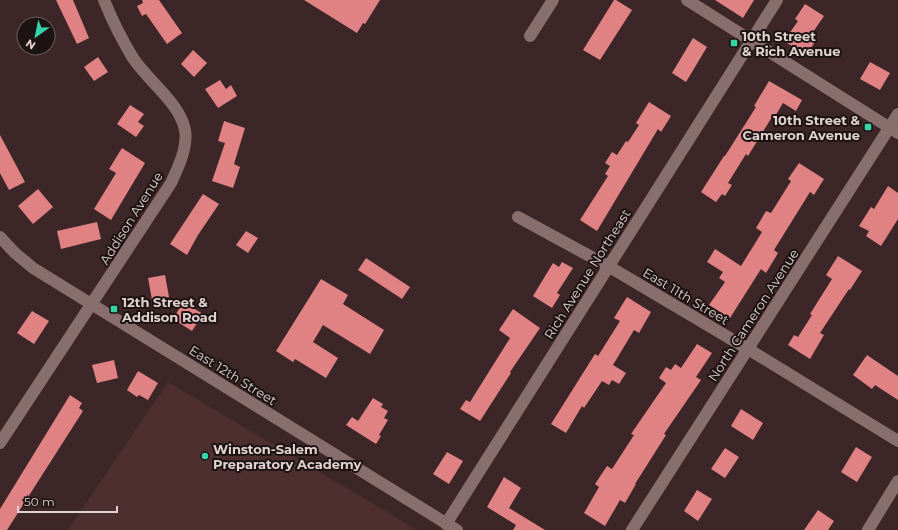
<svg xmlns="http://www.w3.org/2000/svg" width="898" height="530" viewBox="0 0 898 530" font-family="Montserrat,sans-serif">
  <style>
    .built { fill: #4d2f30 }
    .building { fill: #e08184 }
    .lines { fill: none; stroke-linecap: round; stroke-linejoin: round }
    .street { stroke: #896e6e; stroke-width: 12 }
    .poi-dot { fill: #36d4a7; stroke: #1d1313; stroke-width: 1.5 }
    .labels { text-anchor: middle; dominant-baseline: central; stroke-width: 4; stroke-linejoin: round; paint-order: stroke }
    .poi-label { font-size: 13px; font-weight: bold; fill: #e1d2d2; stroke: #1d1313; text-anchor: start }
    .street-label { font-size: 13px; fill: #e1d2d2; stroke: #1d1313 }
  </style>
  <rect width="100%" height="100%" fill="#3d2627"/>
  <path class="built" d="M168,382L417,530H68Z"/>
  <g class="building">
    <path d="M56,0H73L89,38L77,44Z"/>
    <path d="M142,0H159L182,33L167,44L146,14L142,16L137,6L143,3Z"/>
    <path d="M304,0H380L365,24L363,23L357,33Z"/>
    <path d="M614,0H616L632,10L600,60L583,50Z"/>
    <path d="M715,0H754L743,18Z"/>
    <path d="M805,4L824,16L809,38L815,42L806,55L784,41L798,21L795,19Z"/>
    <path d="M693,38L707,47L686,82L672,73Z"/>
    <path d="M193,50L207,63L194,77L181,64Z"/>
    <path d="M98,57L108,72L94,81L84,67Z"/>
    <path d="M870,62L890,73L880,90L860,79Z"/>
    <path d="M220,80L226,89L231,85L237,96L218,108L205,89Z"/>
    <path d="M769,81L802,100L796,111L783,103L774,118L772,117L748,156L746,154L728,183L732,185L725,196L722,194L716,202L701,192L724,156H725L756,107L754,106Z"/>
    <path d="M649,102L671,116L661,132L658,129L597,231L580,220L608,176L605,174L610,166L605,163L612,152L617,155L626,141L628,142L639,125L636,123Z"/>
    <path d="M130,105L144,114L138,122L144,126L136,137L117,124Z"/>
    <path d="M224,121L245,128L234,164L240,167L233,188L212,181L225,143L218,141Z"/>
    <path d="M0,135L25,182L9,190L0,173Z"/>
    <path d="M122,148L145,163L111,220L94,209L116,173L109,169Z"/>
    <path d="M799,163L824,179L814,195L810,192L774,250L778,253L766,273L761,269L730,318L709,305L725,282L719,278L723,272L707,262L715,249L741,266L762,232L756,228L766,211L771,213L791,181L788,179Z"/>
    <path d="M888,186L898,193V219L881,246L866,236L869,231L859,226L871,207L874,209Z"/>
    <path d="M38,189L53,207L33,224L18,206Z"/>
    <path d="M203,194L219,204L198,235L187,255L170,244Z"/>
    <path d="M97,222L101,239L61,249L57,231Z"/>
    <path d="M246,231L258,238L248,253L236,245Z"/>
    <path d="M838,256L862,271L850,290L849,289L820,333L824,335L810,359L788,345L794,335L798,337L812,315L810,314L832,279L826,275Z"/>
    <path d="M366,258L410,287L402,299L358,270Z"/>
    <path d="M562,262L573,268L557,293L560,295L552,308L533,296L553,263L559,267Z"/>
    <path d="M165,275L169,297L152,300L148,278Z"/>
    <path d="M321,279L348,295L343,304L384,330L370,354L323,325L313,342L338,358L326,378L295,359L293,362L276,351Z"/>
    <path d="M627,297L651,312L639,333L634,330L613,365L626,373L619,384L612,380L609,385L602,381L584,408L582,406L566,433L551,424L595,354L598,356L620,321L614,318Z"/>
    <path d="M183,302L203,314L192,331L173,319Z"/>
    <path d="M513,309L540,328L510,372L511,373L480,421L460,409L466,400L470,402L510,338L499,330Z"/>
    <path d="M32,311L49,321L34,344L17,333Z"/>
    <path d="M697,344L712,353L696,377L701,380L664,434L666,435L635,484H636L625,503L620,500L605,526L584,513L599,487L595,484L607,466L612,469L634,435L631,434L666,383L659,378L666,367L671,370L675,364L681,368Z"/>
    <path d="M867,355L898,376V400L875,385L872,389L853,375Z"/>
    <path d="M114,360L118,378L97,383L92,365Z"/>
    <path d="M138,371L158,383L148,400L139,395L137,397L127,390Z"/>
    <path d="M70,395L82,403L79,408L83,411L7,530H0V509Z"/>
    <path d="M373,398L383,404L381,407L388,411L384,418L388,420L379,435L381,436L376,444L346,425L352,417L358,421Z"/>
    <path d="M741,409L763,423L753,440L731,426Z"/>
    <path d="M856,447L872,457L857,482L841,472Z"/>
    <path d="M725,448L739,457L725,478L711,469Z"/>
    <path d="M447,452L463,461L449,484L433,474Z"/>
    <path d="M504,477L521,488L509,508L545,530H513L516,525L487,507Z"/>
    <path d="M697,490L712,499L698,521L684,511Z"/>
    <path d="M818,510L834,521L828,530H804Z"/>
  </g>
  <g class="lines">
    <g class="street">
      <path d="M687,0L898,133"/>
      <path d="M530,36L553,0"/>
      <path d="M518,217L608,266L748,349L898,441"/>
      <path d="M0,237L15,253L33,268L457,530"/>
      <path d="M0,443L171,183C178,168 188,147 185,130C180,103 148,81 133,58C122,40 112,20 104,0"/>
      <path d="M446,524L777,0"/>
      <path d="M632,530L898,114"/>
      <path d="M868,530L898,481"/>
    </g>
  </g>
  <g class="poi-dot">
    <rect x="730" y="39" width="8" height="8" rx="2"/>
    <rect x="864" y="123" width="8" height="8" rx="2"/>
    <rect x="110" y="305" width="8" height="8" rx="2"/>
    <circle cx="205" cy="456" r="4"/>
  </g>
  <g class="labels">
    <g class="poi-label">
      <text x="742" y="36">10th Street<tspan x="742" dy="15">&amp; Rich Avenue</tspan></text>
      <text x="860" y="120" text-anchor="end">10th Street &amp;<tspan x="860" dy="15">Cameron Avenue</tspan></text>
      <text x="122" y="302">12th Street &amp;<tspan x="122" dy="15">Addison Road</tspan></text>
      <text x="213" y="449">Winston-Salem<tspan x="213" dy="15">Preparatory Academy</tspan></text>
    </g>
    <g class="street-label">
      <text transform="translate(131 218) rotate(-58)">Addison Avenue</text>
      <text transform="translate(587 274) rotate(-58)">Rich Avenue Northeast</text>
      <text transform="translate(686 296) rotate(31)">East 11th Street</text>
      <text transform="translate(753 315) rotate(-57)">North Cameron Avenue</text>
      <text transform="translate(233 375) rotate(32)">East 12th Street</text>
    </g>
  </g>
  <g transform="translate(36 36) rotate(213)"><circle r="19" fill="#1d1313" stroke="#6b5f5f"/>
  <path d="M0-3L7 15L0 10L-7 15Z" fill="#36d4a7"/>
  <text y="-6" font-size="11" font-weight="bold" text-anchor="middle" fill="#e1d2d2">N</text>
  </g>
  <path d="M18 506v6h99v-6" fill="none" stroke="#e1d2d2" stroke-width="2"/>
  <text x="24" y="506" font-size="12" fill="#e1d2d2" stroke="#1d1313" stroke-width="3" paint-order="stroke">50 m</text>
</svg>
